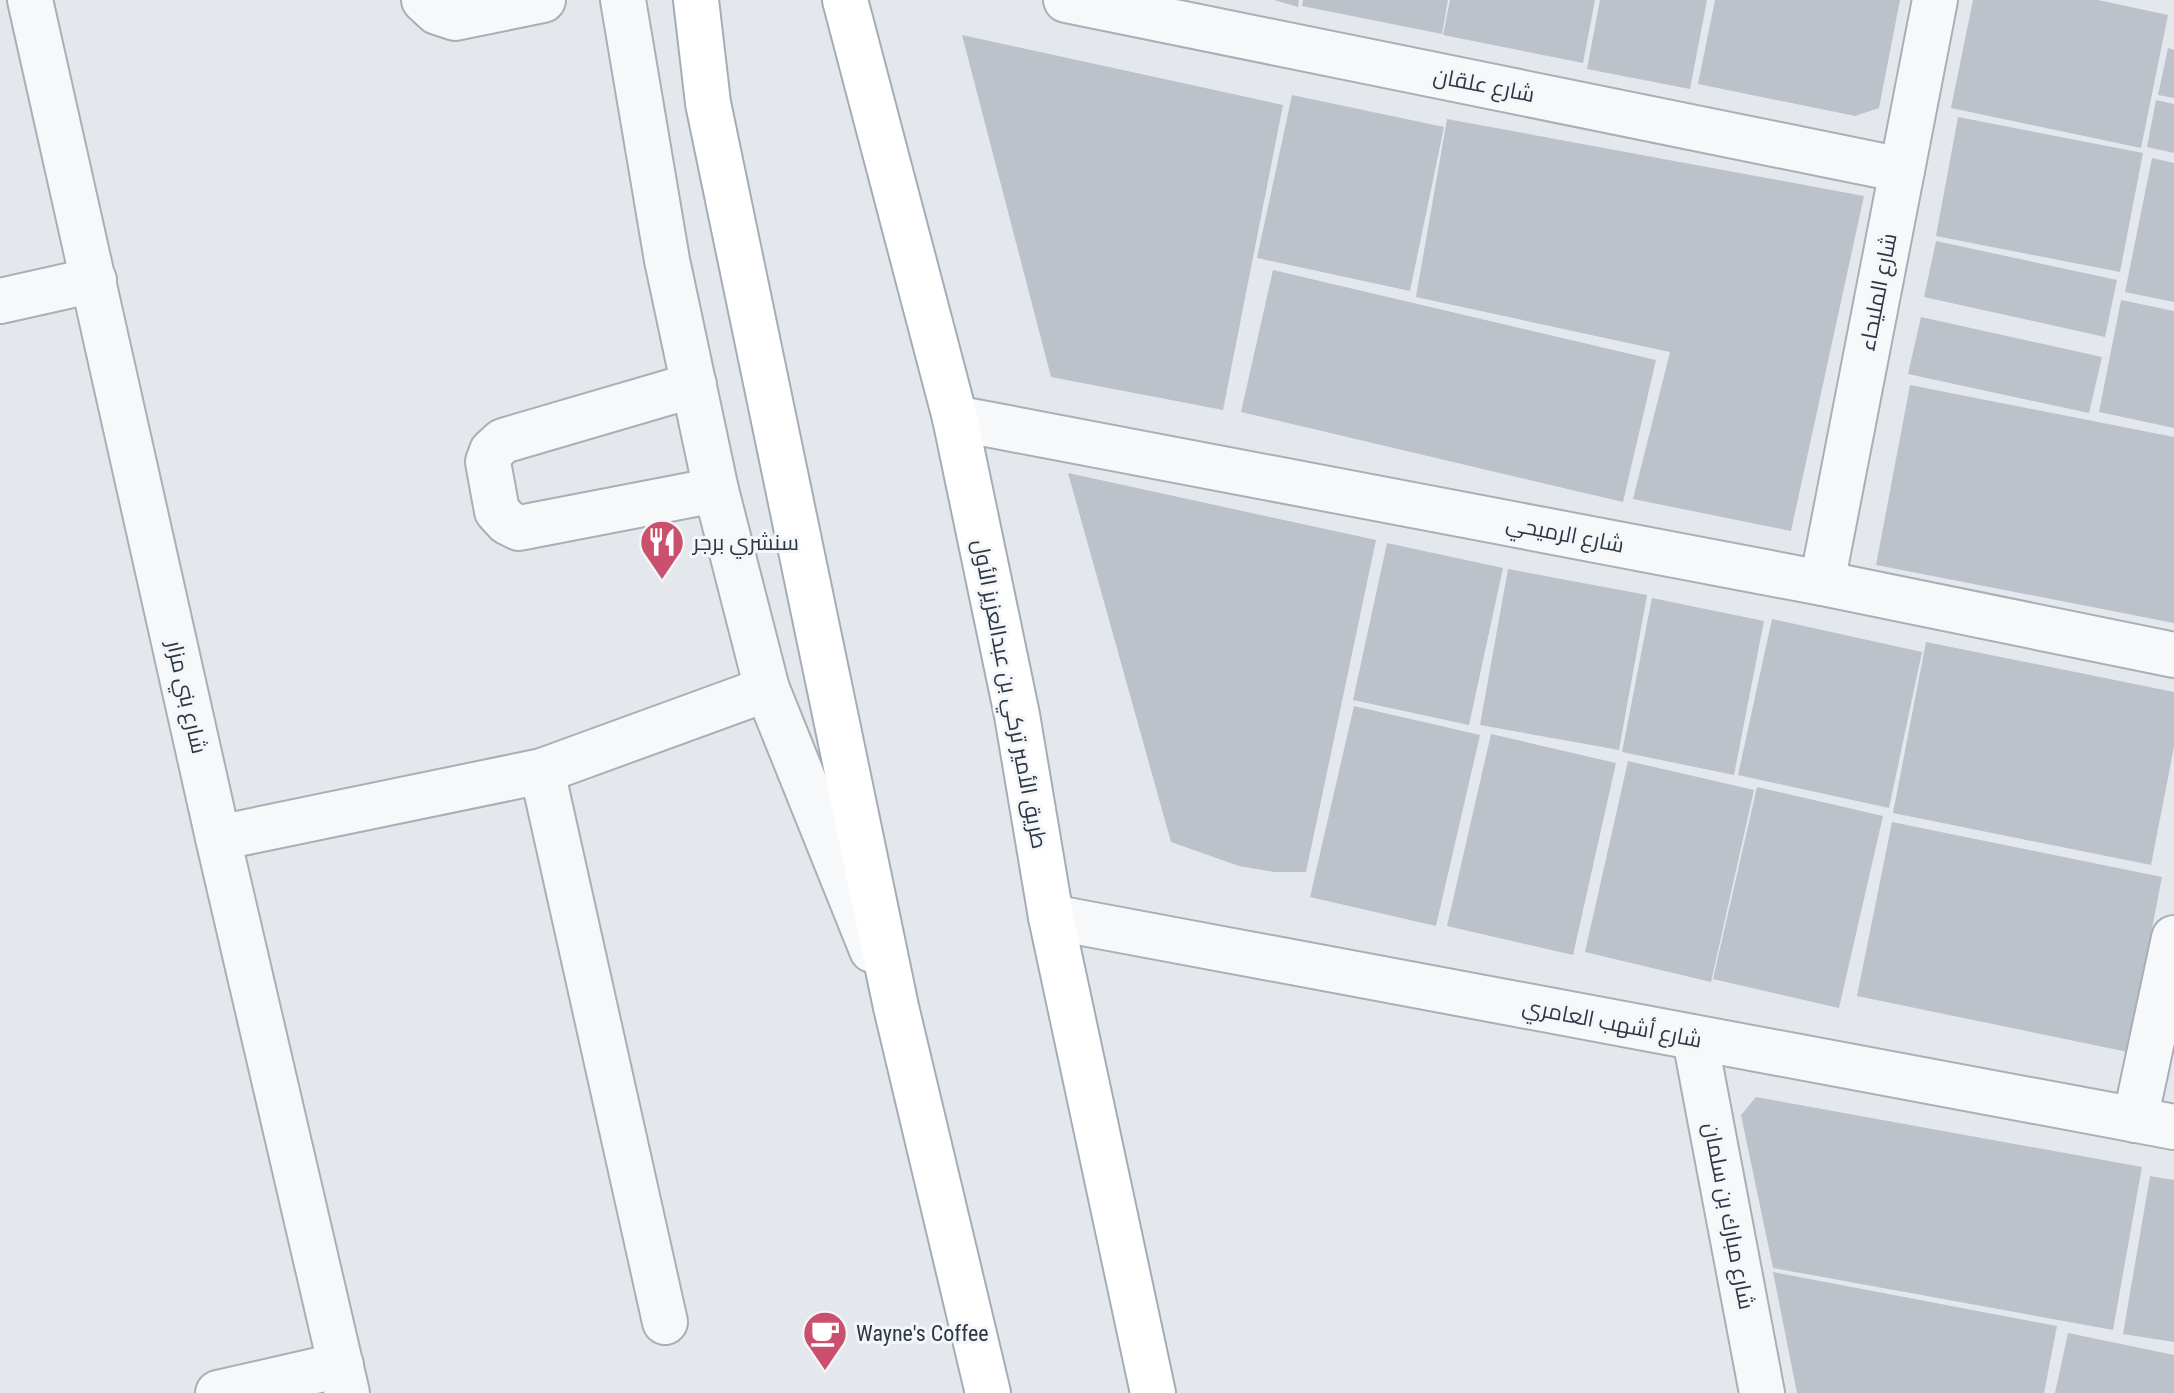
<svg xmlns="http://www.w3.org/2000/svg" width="2174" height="1393" viewBox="0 0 2174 1393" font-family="'Roboto Condensed',Cairo,sans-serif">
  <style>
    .building { fill: #bcc2c9 }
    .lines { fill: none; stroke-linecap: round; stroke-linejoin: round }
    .minor-casing { stroke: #a9afb6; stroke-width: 48 }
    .major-casing { stroke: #a4adb7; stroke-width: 48 }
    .minor { stroke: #f7f8fa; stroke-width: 44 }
    .major { stroke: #fff; stroke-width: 44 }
    .labels { text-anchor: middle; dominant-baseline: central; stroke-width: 6; stroke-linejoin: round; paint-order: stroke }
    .street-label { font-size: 22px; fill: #2c3744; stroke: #f4f6f9 }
    .poi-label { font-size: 22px; fill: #2c3744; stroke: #f4f6f9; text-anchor: start }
  </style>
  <rect width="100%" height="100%" fill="#e4e8ec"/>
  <g class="building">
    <path d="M1274,0H1299L1298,7Z"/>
    <path d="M1303,0H1448L1442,34L1302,6Z"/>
    <path d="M1450,0H1595L1583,63L1443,35Z"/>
    <path d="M1600,0H1707L1690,89L1587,69Z"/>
    <path d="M1715,0H1900L1879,108L1855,116L1698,84Z"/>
    <path d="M1973,0H2098L2168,15L2141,148L1951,108Z"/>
    <path d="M962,35L1283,105L1223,410L1051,377Z"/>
    <path d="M2168,48L2174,50V98L2158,95Z"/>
    <path d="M1292,95L1444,127L1410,291L1257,258Z"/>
    <path d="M2156,100L2174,104V153L2147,147Z"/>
    <path d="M1958,117L2143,153L2120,272L1936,236Z"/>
    <path d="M1447,119L1864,196L1791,531L1633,499L1670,352L1416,297Z"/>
    <path d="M2152,158L2174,163V302L2125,292Z"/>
    <path d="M1936,241L2117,280L2105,337L1924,297Z"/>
    <path d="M1273,270L1656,360L1623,502L1241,412Z"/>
    <path d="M2121,300L2174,311V428L2099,412Z"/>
    <path d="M1921,317L2102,357L2089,413L1908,374Z"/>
    <path d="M1910,385L2174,437V623L1876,565Z"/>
    <path d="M1068,473L1376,540L1306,872H1274L1239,866L1171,842Z"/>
    <path d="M1387,543L1503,568L1469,725L1353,700Z"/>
    <path d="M1508,569L1647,595L1619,750L1480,725Z"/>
    <path d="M1652,598L1764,621L1734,775L1622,752Z"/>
    <path d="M1772,619L1922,652L1889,808L1738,775Z"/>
    <path d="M1926,642L2174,692V747L2151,865L1893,813Z"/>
    <path d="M1354,706L1480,735L1436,926L1310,897Z"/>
    <path d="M1491,734L1616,763L1573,955L1447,926Z"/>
    <path d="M1628,761L1754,790L1711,982L1585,952Z"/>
    <path d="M1757,787L1883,816L1839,1008L1713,979Z"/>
    <path d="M1892,822L2162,877L2128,1052L1857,996Z"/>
    <path d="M1756,1097L2142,1167L2113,1330L1773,1268L1741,1115Z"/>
    <path d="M2150,1176L2174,1180V1342L2123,1334Z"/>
    <path d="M1773,1272L2057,1326L2044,1393H1797Z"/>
    <path d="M2068,1333L2174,1355V1393H2055Z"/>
  </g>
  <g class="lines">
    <g class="minor-casing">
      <g id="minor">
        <path d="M30,0L218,838L347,1393"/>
        <path d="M424,0L437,12L455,18L543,0"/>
        <path d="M623,0L667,260L716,490L767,689L872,950"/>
        <path d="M1066,0L1902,170"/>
        <path d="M0,301L94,280"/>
        <path d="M694,385L503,441L492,451L488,462L497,511L507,522L519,528L716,490"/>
        <path d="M955,418L1822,583L2174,655"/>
        <path d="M1822,583L1935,0"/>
        <path d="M542,771L665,1322"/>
        <path d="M218,838L542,771L767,689"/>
        <path d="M1051,917L2174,1127"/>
        <path d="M1695,1039L1762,1393"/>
        <path d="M2135,1120L2174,938"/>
        <path d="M218,1393L341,1365"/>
      </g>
    </g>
    <g class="major-casing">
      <g id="major">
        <path d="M696,0L708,103L896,1007L988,1393"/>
        <path d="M845,0L955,418L1017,715L1051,917L1153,1393"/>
      </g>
    </g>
    <use href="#minor" class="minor"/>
    <use href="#major" class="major"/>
  </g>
  <defs>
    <g id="restaurant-pin" transform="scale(2.3)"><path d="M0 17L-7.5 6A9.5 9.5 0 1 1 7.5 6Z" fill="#ca506e" stroke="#f4f6f9"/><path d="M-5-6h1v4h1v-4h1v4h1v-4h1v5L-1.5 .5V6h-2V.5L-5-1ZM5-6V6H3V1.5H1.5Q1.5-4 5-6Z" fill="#fff"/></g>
    <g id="cafe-pin" transform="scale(2.3)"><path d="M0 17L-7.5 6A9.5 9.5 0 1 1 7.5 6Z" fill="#ca506e" stroke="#f4f6f9"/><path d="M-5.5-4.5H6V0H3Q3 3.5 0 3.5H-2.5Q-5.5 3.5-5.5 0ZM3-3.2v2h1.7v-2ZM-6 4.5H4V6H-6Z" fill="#fff"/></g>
  </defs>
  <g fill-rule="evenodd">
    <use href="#restaurant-pin" x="662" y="542"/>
    <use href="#cafe-pin" x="825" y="1333"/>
  </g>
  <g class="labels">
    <g class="street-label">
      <text transform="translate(1484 85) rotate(11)">شارع علقان</text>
      <text transform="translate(1878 292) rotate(-79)">شارع المليحاء</text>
      <text transform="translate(1565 534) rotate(11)">شارع الرميحي</text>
      <text transform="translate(1010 694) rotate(79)">طريق الأمير تركي بن عبدالعزيز الأول</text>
      <text transform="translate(187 697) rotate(77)">شارع بني مزار</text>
      <text transform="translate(1612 1023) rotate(11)">شارع أشهب العامري</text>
      <text transform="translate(1729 1216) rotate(79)">شارع مبارك بن سلمان</text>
    </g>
    <g class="poi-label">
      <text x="693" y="542">سنشري برجر</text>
      <text x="856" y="1333">Wayne's Coffee</text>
    </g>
  </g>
</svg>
